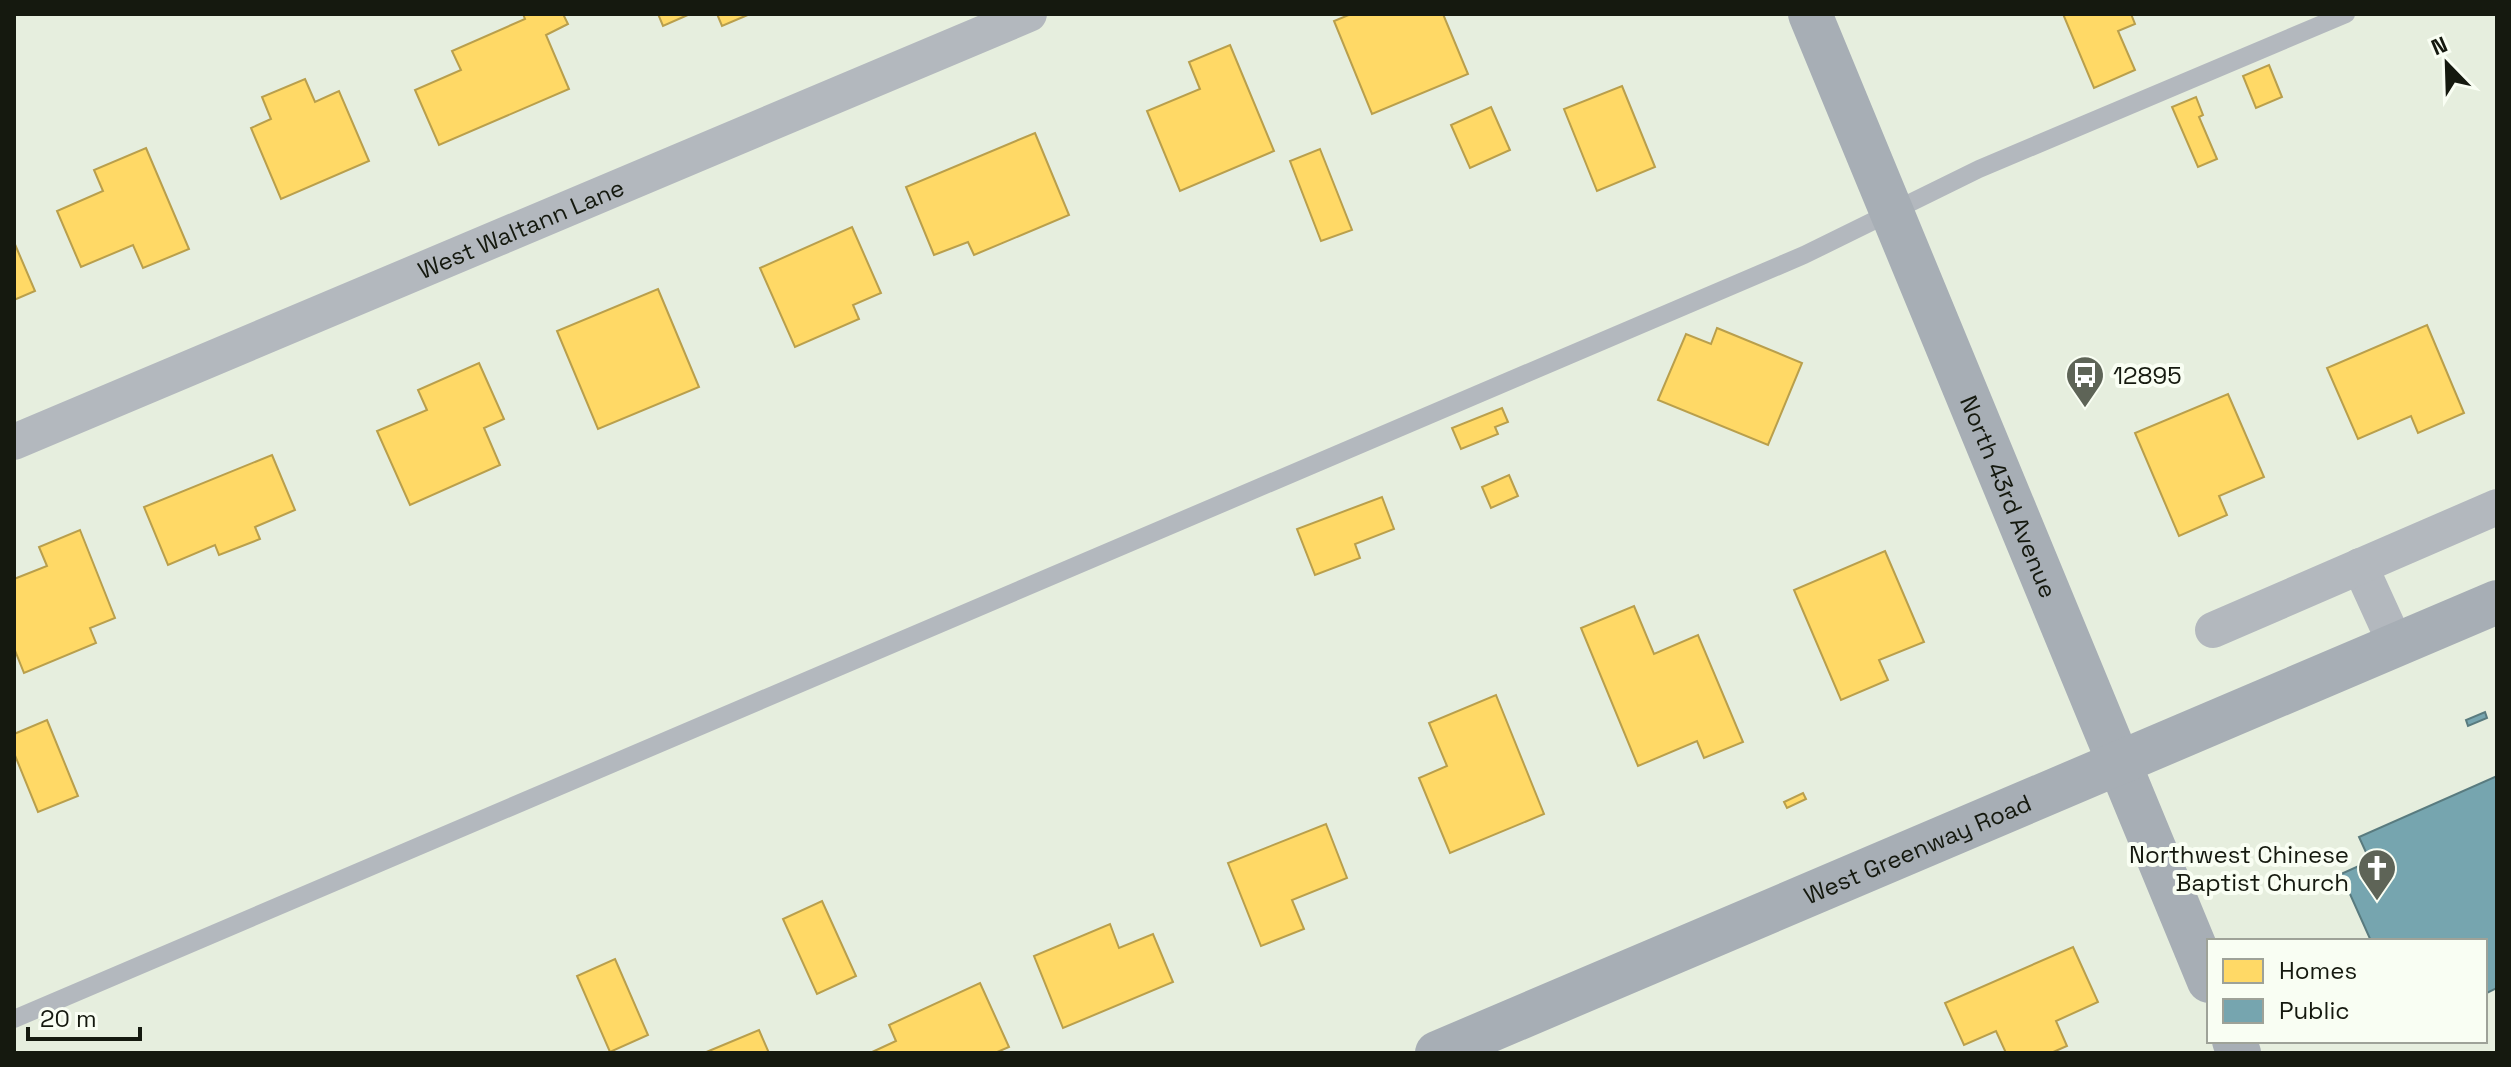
<svg xmlns="http://www.w3.org/2000/svg" width="2511" height="1067" viewBox="0 0 2511 1067" font-family="'Space Grotesk',sans-serif">
  <style>
    .homes { fill: #ffd966; stroke: #b99f4c; stroke-width: 2 }
    .public { fill: #76a5af; stroke: #597b7f; stroke-width: 2 }
    .lines { fill: none; stroke-linecap: round; stroke-linejoin: round }
    .service { stroke: #b3b8be; stroke-width: 18 }
    .minor { stroke: #b3b8be; stroke-width: 36 }
    .secondary { stroke: #a7aeb5; stroke-width: 44 }
    .labels { text-anchor: middle; dominant-baseline: central; stroke-width: 8; stroke-linejoin: round; paint-order: stroke }
    .street-label { font-size: 24px; fill: #15190f; stroke: #f9fef3 }
    .poi-label { font-size: 24px; fill: #15190f; stroke: #f9fef3; text-anchor: start }
  </style>
  <rect width="100%" height="100%" fill="#e6eede"/>
  <g class="homes">
    <path d="M523,14H563L568,24L546,35L569,89L439,145L415,90L461,70L452,51L525,19Z"/>
    <path d="M658,14H690L663,26Z"/>
    <path d="M717,14H750L722,26Z"/>
    <path d="M1351,14H1443L1468,74L1372,114L1334,21Z"/>
    <path d="M2063,14H2131L2135,24L2118,31L2135,70L2094,88Z"/>
    <path d="M1230,45L1274,151L1180,191L1147,111L1200,89L1189,62Z"/>
    <path d="M2269,65L2282,97L2256,108L2243,76Z"/>
    <path d="M305,79L315,102L339,91L369,161L281,199L251,128L271,119L262,97Z"/>
    <path d="M1622,86L1655,167L1597,191L1564,109Z"/>
    <path d="M2196,97L2203,115L2199,117L2217,159L2198,167L2172,107Z"/>
    <path d="M1491,107L1510,150L1470,168L1451,125Z"/>
    <path d="M1035,133L1069,215L974,255L968,242L934,255L906,187Z"/>
    <path d="M146,148L189,249L143,268L133,245L81,267L57,211L103,191L94,170Z"/>
    <path d="M1320,149L1352,230L1321,241L1290,161Z"/>
    <path d="M852,227L881,293L853,305L859,319L795,347L760,268Z"/>
    <path d="M14,242L35,291L14,300Z"/>
    <path d="M658,289L699,387L598,429L557,331Z"/>
    <path d="M2427,325L2464,413L2418,433L2411,416L2358,439L2327,368Z"/>
    <path d="M1717,328L1802,363L1768,445L1658,400L1686,334L1711,344Z"/>
    <path d="M479,363L504,419L484,428L500,465L410,505L377,431L427,410L418,390Z"/>
    <path d="M2228,394L2264,477L2219,496L2227,515L2179,536L2135,433Z"/>
    <path d="M1502,408L1508,422L1495,427L1498,434L1461,449L1452,428Z"/>
    <path d="M272,455L295,510L255,527L260,539L219,555L215,545L168,565L144,507Z"/>
    <path d="M1509,475L1518,496L1491,508L1482,487Z"/>
    <path d="M1382,497L1394,529L1355,544L1360,558L1315,575L1297,529Z"/>
    <path d="M80,530L115,618L90,628L96,643L24,673L14,648V579L47,566L39,547Z"/>
    <path d="M1885,551L1924,642L1879,660L1888,680L1841,700L1794,590Z"/>
    <path d="M1634,606L1654,654L1698,635L1743,742L1704,758L1697,741L1638,766L1581,628Z"/>
    <path d="M1496,695L1544,814L1450,853L1419,778L1447,766L1429,723Z"/>
    <path d="M47,720L78,796L38,812L14,753V734Z"/>
    <path d="M1803,793L1806,799L1787,808L1784,802Z"/>
    <path d="M1326,824L1347,878L1292,900L1304,929L1261,946L1228,863Z"/>
    <path d="M822,901L856,976L817,994L783,919Z"/>
    <path d="M1110,924L1119,948L1153,934L1173,982L1063,1028L1034,956Z"/>
    <path d="M2073,947L2098,1002L2056,1021L2067,1046L2051,1053H2006L1996,1031L1964,1045L1945,1003Z"/>
    <path d="M615,959L648,1035L610,1052L577,976Z"/>
    <path d="M980,983L1009,1047L995,1053H870L896,1041L889,1025Z"/>
    <path d="M759,1030L769,1053H704Z"/>
  </g>
  <g class="public">
    <path d="M2485,712L2487,718L2468,726L2466,720Z"/>
    <path d="M2497,776V988L2485,994V941H2371L2341,874L2370,861L2359,837Z"/>
  </g>
  <g class="lines">
    <path class="service" d="M14,1019L1804,255L1979,169L2346,14"/>
    <g class="minor">
      <path id="s1" d="M14,442L1029,14"/>
      <path d="M2360,566L2396,645"/>
      <path d="M2213,630L2497,507"/>
    </g>
    <g class="secondary">
      <path id="s2" d="M1810,14L2209,981"/>
      <path d="M2234,1041L2239,1053"/>
      <path id="s3" d="M1437,1053L2497,602"/>
    </g>
  </g>
  <defs>
    <g id="bus-pin" transform="scale(2)"><path d="M0 17L-7.5 6A9.5 9.5 0 1 1 7.5 6Z" fill="#5e6457" stroke="#f9fef3"/><path d="M-5-6H5V4H4V6H2V4H-2V6H-4V4H-5ZM-3.5-4V0h7V-4ZM-3.5 1.2v1.5H-2V1.2ZM2 1.2v1.5H3.5V1.2Z" fill="#fff"/></g>
    <g id="church-pin" transform="scale(2)"><path d="M0 17L-7.5 6A9.5 9.5 0 1 1 7.5 6Z" fill="#5e6457" stroke="#f9fef3"/><path d="M-1.2-6h2.4v3.5h3.3v2.4h-3.3V6h-2.4V-.1h-3.3v-2.4h3.3Z" fill="#fff"/></g>
  </defs>
  <g fill-rule="evenodd">
    <use href="#bus-pin" x="2085" y="375"/>
    <use href="#church-pin" x="2377" y="868"/>
  </g>
  <g class="labels">
    <g class="street-label">
      <text stroke="none"><textPath href="#s1" startOffset="550">West Waltann Lane</textPath></text>
      <text stroke="none"><textPath href="#s2" startOffset="522">North 43rd Avenue</textPath></text>
      <text stroke="none"><textPath href="#s3" startOffset="522">West Greenway Road</textPath></text>
    </g>
    <g class="poi-label">
      <text x="2113" y="375">12895</text>
      <text x="2349" y="854" text-anchor="end">Northwest Chinese<tspan x="2349" dy="28">Baptist Church</tspan></text>
    </g>
  </g>
  <rect width="2511" height="1067" fill="none" stroke="#15190f" stroke-width="32"/>
  <rect x="2207" y="939" width="280" height="104" fill="#f9fef3" stroke="#9ea298" stroke-width="2"/>
  <rect x="2223" y="959" width="40" height="24" fill="#ffd966" stroke="#9ea298" stroke-width="2"/>
  <text x="2279" y="979" font-size="24" fill="#15190f">Homes</text>
  <rect x="2223" y="999" width="40" height="24" fill="#76a5af" stroke="#9ea298" stroke-width="2"/>
  <text x="2279" y="1019" font-size="24" fill="#15190f">Public</text>
  <g transform="translate(2447 64) rotate(337)" stroke="#f9fef3" stroke-width="6" paint-order="stroke">
  <path d="M0-6L14 30L0 20L-14 30Z" fill="#15190f"/>
  <text y="-12" font-size="22" font-weight="bold" text-anchor="middle" fill="#15190f">N</text>
  </g>
  <path d="M28 1027v12h112v-12" fill="none" stroke="#15190f" stroke-width="4"/>
  <text x="40" y="1027" font-size="24" fill="#15190f" stroke="#f9fef3" stroke-width="6" paint-order="stroke">20 m</text>
</svg>
